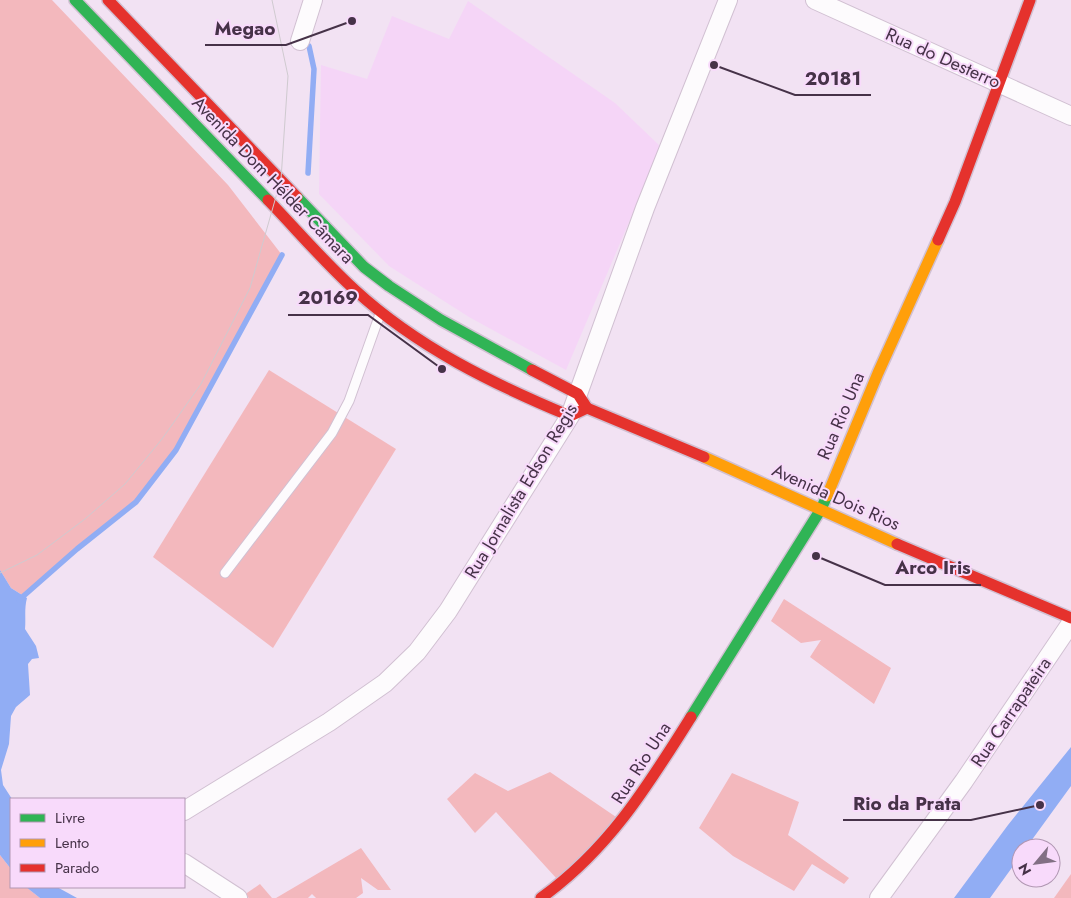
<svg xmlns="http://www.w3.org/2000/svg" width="1071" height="898" viewBox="0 0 1071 898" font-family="Jost,sans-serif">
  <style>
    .built { fill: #f5d5f7 }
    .green { fill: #f3b8bd }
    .water { fill: #91adf4 }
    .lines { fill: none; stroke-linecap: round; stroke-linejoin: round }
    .stream { stroke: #91adf4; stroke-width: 5.5 }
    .lane-casing { stroke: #d1c0d2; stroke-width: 11 }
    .street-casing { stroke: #d1c0d2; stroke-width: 20 }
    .fast-casing { stroke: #d1c0d2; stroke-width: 14 }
    .slow-casing { stroke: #d1c0d2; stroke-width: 14 }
    .jam-casing { stroke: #d1c0d2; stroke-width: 14 }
    .lane { stroke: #fdfbfd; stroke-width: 9 }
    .street { stroke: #fdfbfd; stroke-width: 18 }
    .fast { stroke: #30b455; stroke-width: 11 }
    .slow { stroke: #ff9f0a; stroke-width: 11 }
    .jam { stroke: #e5322d; stroke-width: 11 }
    .tram { stroke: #cfcacf; stroke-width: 1 }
    .labels { text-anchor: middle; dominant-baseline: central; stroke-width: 4; stroke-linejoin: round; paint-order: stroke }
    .street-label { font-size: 18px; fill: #463248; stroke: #f8dafb }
    .leader { fill: none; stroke: #463248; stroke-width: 2 }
    .callout-dot { fill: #463248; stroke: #f8dafb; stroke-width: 2 }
    .callout-label { font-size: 19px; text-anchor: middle; font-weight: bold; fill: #463248; stroke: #f8dafb; stroke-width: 4; stroke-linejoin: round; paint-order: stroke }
  </style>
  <rect width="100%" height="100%" fill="#f2e2f3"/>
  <path class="built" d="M468,1L615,103L661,147L566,370L469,317L389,266L319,194L321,65L367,79L392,16L449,39Z"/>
  <g class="green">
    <path d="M0,0H52L228,185L282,255L176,450L136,502L77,549L24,596L11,588L0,570Z"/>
    <path d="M269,370L396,449L273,648L153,557Z"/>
    <path d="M784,599L891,668L874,704L810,657L821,640L801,643L771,621Z"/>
    <path d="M550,772L619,819L557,879L496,812L475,833L447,799L475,773L508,791Z"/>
    <path d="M732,773L799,802L788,835L849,878L844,884L812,864L794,891L733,856L699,828Z"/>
    <path d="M361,848L391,890H378L361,878L363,893L356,898H316L312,894L308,898H276Z"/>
    <path d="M0,855L11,869V887H26L40,898H0Z"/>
    <path d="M1071,874V898H1054Z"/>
    <path d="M260,884L272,898H249L244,895Z"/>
  </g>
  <g class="water">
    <path d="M0,570L11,588L27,598C24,609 26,618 25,629L36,646L39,658L32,659L28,664L30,695L16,707L11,716L9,744L1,770L3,785L12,799L11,869L0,855Z"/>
    <path d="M1071,747V786L1026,848H1021V855L990,898H954L1008,825Z"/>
    <path d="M26,887H57L77,898H40Z"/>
  </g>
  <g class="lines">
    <g class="stream">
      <path d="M308,173L314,69L309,46"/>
      <path d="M19,600L77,549L136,502L176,450L282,255"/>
    </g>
    <g class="lane-casing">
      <path id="lane" d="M225,573L332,433L349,401L380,314"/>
    </g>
    <g class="street-casing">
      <g id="street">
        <path d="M815,0L1071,116"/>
        <path d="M300,41L313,0"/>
        <path d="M184,811L329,722L385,683L417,652L448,611L570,416L645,208L728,0"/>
        <path d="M184,863L238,898"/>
        <path d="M879,898L964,781L1071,623"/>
      </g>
    </g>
    <g class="fast-casing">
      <g id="fast">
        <path d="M75,0L268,200"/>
        <path d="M297,197L364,267L389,286L441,320L532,370"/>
        <path d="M691,717L821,509L827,496"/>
      </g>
    </g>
    <g class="slow-casing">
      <g id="slow">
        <path d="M704,457L897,544"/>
        <path d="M827,496L878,373L938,240"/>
      </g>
    </g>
    <g class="jam-casing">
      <g id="jam">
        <path d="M108,0L297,197"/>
        <path d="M268,200C297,230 324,262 355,290C417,347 493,384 570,416L587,408"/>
        <path d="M938,240L955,202L1030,0"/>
        <path d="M532,370L578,394L587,408L704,457"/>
        <path d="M897,544L1071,618"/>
        <path d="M541,898C609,849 647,787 691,717"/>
      </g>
    </g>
    <use href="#lane" class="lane"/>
    <use href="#street" class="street"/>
    <use href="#fast" class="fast"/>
    <use href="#slow" class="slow"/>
    <use href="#jam" class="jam"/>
    <path class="tram" d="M0,573L37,555L85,519L125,484L162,439L201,384L250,288L281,179L288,76L272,0"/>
  </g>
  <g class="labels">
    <g class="street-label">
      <text transform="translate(943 58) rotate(24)">Rua do Desterro</text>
      <text transform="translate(273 180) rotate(46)">Avenida Dom Hélder Câmara</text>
      <text transform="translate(841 416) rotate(-67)">Rua Rio Una</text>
      <text transform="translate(521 491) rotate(-59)">Rua Jornalista Edson Regis</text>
      <text transform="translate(836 497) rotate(24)">Avenida Dois Rios</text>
      <text transform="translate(1011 712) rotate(-56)">Rua Carrapateira</text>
      <text transform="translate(641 763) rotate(-57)">Rua Rio Una</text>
    </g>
  </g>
  <path class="leader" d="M352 21L286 45H205M714 65L795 95H871M442 369L368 315H288M816 556L885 585H981M1040 805L971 820H843"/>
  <g class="callout-dot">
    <circle cx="352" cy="21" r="5"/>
    <circle cx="714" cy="65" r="5"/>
    <circle cx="442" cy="369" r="5"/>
    <circle cx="816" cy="556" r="5"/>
    <circle cx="1040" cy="805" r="5"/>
  </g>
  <g class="callout-label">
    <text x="245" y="35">Megao</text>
    <text x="833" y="85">20181</text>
    <text x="328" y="304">20169</text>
    <text x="933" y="574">Arco Iris</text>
    <text x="907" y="810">Rio da Prata</text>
  </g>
  <rect x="10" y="798" width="175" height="90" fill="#f8dafb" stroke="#b197b3"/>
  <rect x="20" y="814" width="25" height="8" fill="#30b455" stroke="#b197b3"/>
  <text x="55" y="823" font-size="15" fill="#463248">Livre</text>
  <rect x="20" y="839" width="25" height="8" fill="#ff9f0a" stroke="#b197b3"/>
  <text x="55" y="848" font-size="15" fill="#463248">Lento</text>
  <rect x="20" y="864" width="25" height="8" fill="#e5322d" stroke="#b197b3"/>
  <text x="55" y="873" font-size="15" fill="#463248">Parado</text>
  <g transform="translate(1036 863) rotate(241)"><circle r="24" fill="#f8dafb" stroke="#b197b3"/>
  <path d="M0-4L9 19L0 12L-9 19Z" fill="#827084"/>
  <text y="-8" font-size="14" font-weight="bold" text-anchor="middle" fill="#463248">N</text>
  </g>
</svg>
